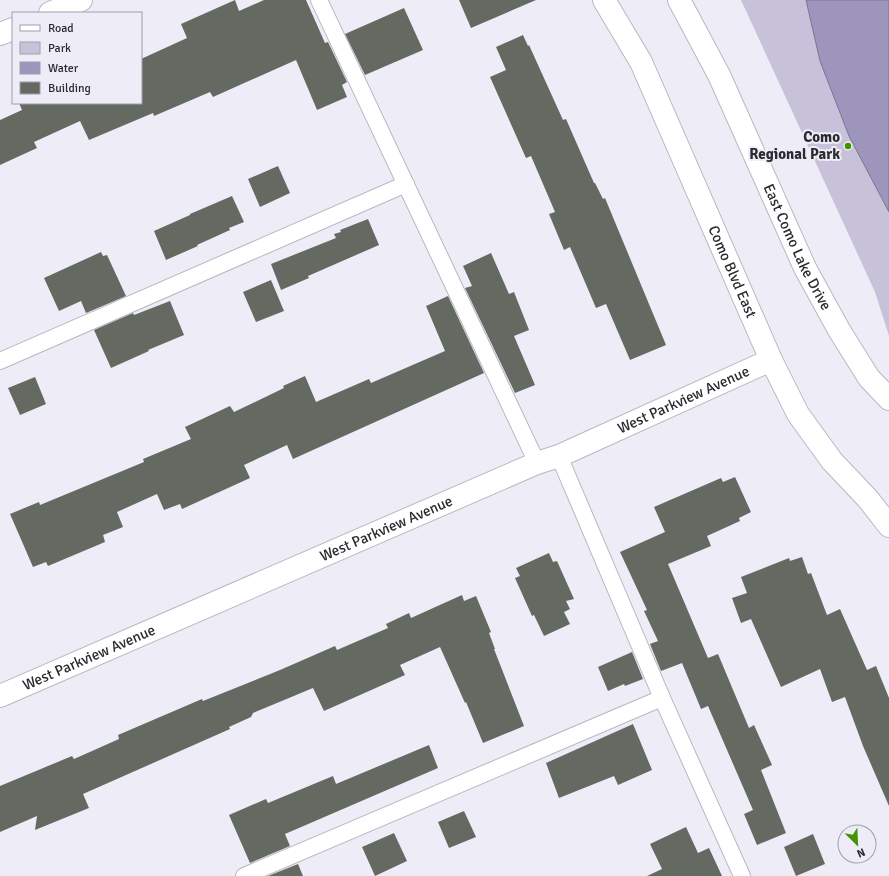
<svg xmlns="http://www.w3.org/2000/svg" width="889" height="876" viewBox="0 0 889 876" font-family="Signika,sans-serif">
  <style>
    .green { fill: #c7c2da }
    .water { fill: #9d95bb; stroke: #7b7591 }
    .building { fill: #646a62 }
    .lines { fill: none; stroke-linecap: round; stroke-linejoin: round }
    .service-casing { stroke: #b9b7c2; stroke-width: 18 }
    .minor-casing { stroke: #b9b7c2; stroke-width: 24 }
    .service { stroke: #fff; stroke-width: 16 }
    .minor { stroke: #fff; stroke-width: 22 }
    .poi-dot { fill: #409400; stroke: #eeecf7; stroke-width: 1.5 }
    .labels { text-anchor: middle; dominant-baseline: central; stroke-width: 4; stroke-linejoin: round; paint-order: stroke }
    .poi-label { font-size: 15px; font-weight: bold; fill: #2b2a2e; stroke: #eeecf7; text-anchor: end }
    .street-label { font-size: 15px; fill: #2b2a2e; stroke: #eeecf7 }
  </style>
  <rect width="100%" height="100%" fill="#eeecf7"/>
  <path class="green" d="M741,0H889V336L875,292Z"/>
  <path class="water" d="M806,0H889V212L849,136L820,61Z"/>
  <g class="building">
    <path d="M235,0L239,11L264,0H306L325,43L328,42L347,82L342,85L347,97L317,110L296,60L213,97L210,92L154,116L153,113L89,140L80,121L34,142L37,148L0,165V120L22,110L19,103H141V59L187,38L181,24Z"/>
    <path d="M459,0H536L471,28Z"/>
    <path d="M404,8L423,50L365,75L345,34Z"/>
    <path d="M523,35L528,46L529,45L563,120L566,119L594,183H595L603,199L605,198L666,345L630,360L606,304L596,308L570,247L564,250L549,214L555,212L531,156L526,158L490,77L506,70L496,47Z"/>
    <path d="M278,166L290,193L260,207L248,179Z"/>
    <path d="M232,196L244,222L229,228L230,230L197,245L198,246L166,260L154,231L190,215V214Z"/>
    <path d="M368,219L379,245L308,276L309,278L281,290L271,264L336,238L334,234L341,232L340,230Z"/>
    <path d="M101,252L103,256L107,255L126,296L86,313L81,301L59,311L44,278Z"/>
    <path d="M491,253L509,294L514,292L529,330L514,336L535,385L515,393L465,288L472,286L463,266Z"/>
    <path d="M271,280L284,311L256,322L243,292Z"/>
    <path d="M448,296L484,373L293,459L287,445L244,465L250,478L182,509L180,504L164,510L157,494L117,512L123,527L103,535L105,542L48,566L46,562L33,567L10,514L39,502L40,505L144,462L143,459L191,439L185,427L230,406L234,412L284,388L283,386L305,376L316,402L369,379L371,383L445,351L426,306Z"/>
    <path d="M170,301L184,335L148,350L149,351L111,368L94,330L133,313L134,315Z"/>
    <path d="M35,377L46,404L20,415L8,388Z"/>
    <path d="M735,477L751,512L739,518L740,521L707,536L711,546L668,564L708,658L718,654L749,728L754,725L772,765L761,770L786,833L757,845L744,814L753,810L708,706L701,709L682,663L661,671L650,644L658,641L644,611L647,610L620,552L665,532L654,507L721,478L723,482Z"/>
    <path d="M549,553L553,562L557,561L574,599L566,601L570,609L564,612L570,624L544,636L534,615L532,616L515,578L520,576L516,568Z"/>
    <path d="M802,557L808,574L811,573L827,615L840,609L867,670L876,666L889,698V806L863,746L845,697L832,702L820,669L781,687L751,619L741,623L732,598L747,593L741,577L789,558L790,561Z"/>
    <path d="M462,595L464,601L476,596L491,632L489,633L495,649H494L524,726L483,743L466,702L465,703L440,647L400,665L405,675L324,711L313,688L253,713L251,717L229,727L230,729L83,794L89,808L35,830L37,816L0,832V786L72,756L74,759L119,739L118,735L202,699L203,701L280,670L335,646L337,650L388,628L386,624L409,613L411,618Z"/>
    <path d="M632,652L643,679L625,686L624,684L608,691L598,667Z"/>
    <path d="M633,724L652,770L618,785L614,776L559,798L546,763Z"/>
    <path d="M429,745L438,768L285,834L290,846L250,863L229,815L266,799L268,803L333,776L336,784Z"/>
    <path d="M464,811L476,837L449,848L438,822Z"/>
    <path d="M686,827L698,853L709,848L722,876H647L662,869L650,844Z"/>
    <path d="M394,833L407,861L375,876L362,847Z"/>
    <path d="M813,834L825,864L796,876L784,847Z"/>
    <path d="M298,864L303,876H268Z"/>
  </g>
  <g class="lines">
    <g class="service-casing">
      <g id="service">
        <path d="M319,0L537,463"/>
        <path d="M0,361L406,184"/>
        <path d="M559,456L662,698L742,876"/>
        <path d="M244,876L662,698"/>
      </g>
    </g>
    <g class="minor-casing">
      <g id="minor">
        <path id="s1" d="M604,0L641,62L771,360L798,414L832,461L868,499L889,526"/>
        <path id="s2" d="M679,0L719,75L805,268L839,330L869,378L889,399"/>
        <path d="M50,13L81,0"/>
        <path d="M0,34L13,29"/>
        <path id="s3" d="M0,696L537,463L559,456L771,360"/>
      </g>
    </g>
    <use href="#service" class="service"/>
    <use href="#minor" class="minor"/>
  </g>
  <circle class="poi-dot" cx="848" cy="146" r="4"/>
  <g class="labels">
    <g class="poi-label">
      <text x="840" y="137">Como<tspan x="840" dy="17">Regional Park</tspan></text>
    </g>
    <g class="street-label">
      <text stroke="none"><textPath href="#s2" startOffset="274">East Como Lake Drive</textPath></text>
      <text stroke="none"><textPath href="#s1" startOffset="301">Como Blvd East</textPath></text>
      <text stroke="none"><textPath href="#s3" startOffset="745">West Parkview Avenue</textPath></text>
      <text stroke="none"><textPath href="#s3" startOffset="421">West Parkview Avenue</textPath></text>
      <text stroke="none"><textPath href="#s3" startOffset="97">West Parkview Avenue</textPath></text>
    </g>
  </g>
  <rect x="12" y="12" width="130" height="92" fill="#eeecf7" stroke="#a09ea7"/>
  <rect x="20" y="25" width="20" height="6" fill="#ffffff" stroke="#a09ea7"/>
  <text x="48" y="32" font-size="12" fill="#2b2a2e">Road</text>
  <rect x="20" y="42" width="20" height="12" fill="#c7c2da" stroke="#a09ea7"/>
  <text x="48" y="52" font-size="12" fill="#2b2a2e">Park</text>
  <rect x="20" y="62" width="20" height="12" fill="#9d95bb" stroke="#a09ea7"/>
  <text x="48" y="72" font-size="12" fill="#2b2a2e">Water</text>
  <rect x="20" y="82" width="20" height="12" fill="#646a62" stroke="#a09ea7"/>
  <text x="48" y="92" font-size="12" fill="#2b2a2e">Building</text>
  <g transform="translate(857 844) rotate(156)"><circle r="19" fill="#eeecf7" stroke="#a09ea7"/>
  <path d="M0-3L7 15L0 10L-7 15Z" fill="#409400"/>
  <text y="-6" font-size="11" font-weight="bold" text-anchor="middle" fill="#2b2a2e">N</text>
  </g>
</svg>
